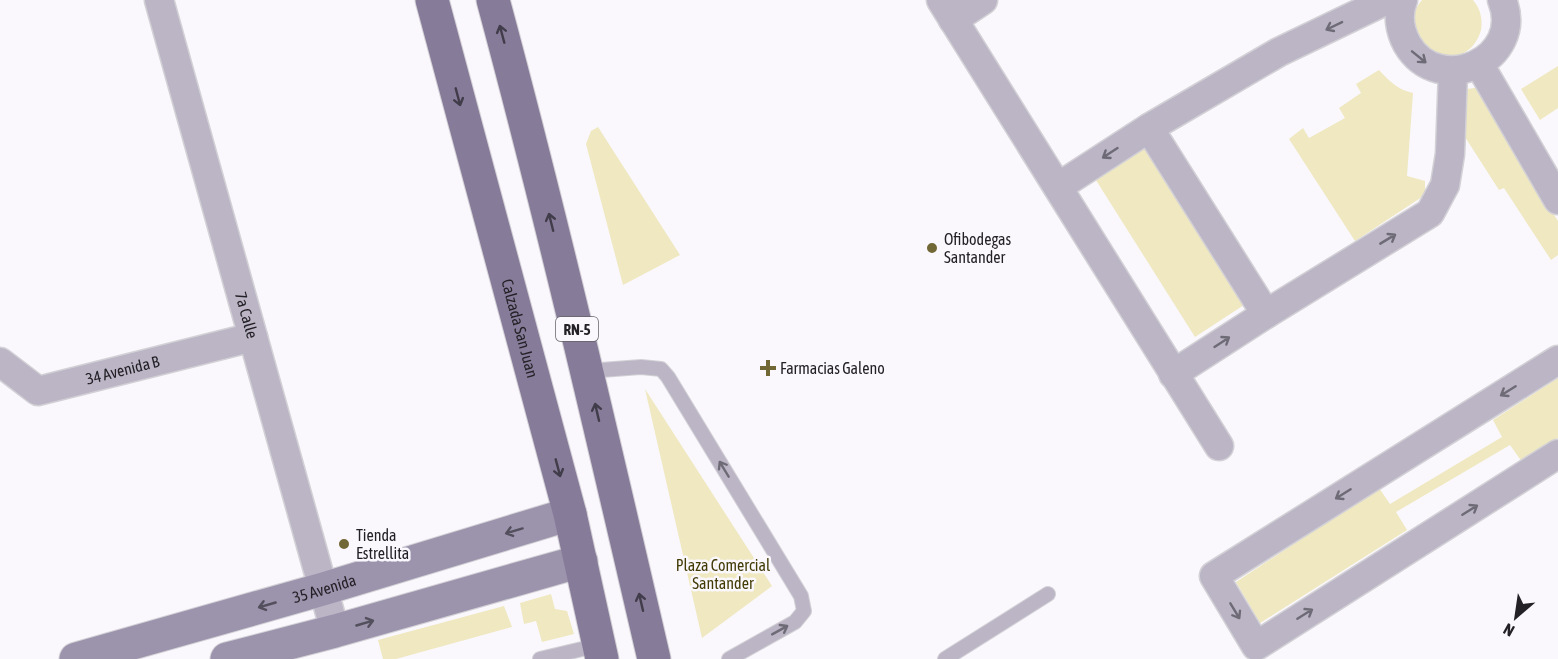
<svg xmlns="http://www.w3.org/2000/svg" width="1558" height="659" viewBox="0 0 1558 659" font-family="'Asap Condensed',sans-serif">
  <style>
    .green { fill: #efe8c0 }
    .lines { fill: none; stroke-linecap: round; stroke-linejoin: round }
    .lane-casing { stroke: #d3d1d6; stroke-width: 16 }
    .street-casing { stroke: #d3d1d6; stroke-width: 31 }
    .secondary-casing { stroke: #d3d1d6; stroke-width: 35 }
    .primary-casing { stroke: #d3d1d6; stroke-width: 35 }
    .lane { stroke: #bbb5c6; stroke-width: 14 }
    .street { stroke: #bbb5c6; stroke-width: 28 }
    .secondary { stroke: #9c93ad; stroke-width: 33 }
    .primary { stroke: #877b9a; stroke-width: 33 }
    .oneway { stroke: #6f6b76 }
    .oneway2 { stroke: #413c49 }
    .oneway3 { stroke: #534f5c }
    .poi-dot { fill: #716835; stroke: #faf8fd; stroke-width: 2 }
    .labels { text-anchor: middle; dominant-baseline: central; stroke-width: 5; stroke-linejoin: round; paint-order: stroke }
    .shield { fill: #faf8fd; stroke: #646266; stroke-width: 1.5 }
    .shield-label { font-size: 15px; font-weight: bold; fill: #232126 }
    .poi-label { font-size: 16px; fill: #232126; stroke: #faf8fd; text-anchor: start }
    .street-label { font-size: 16px; fill: #232126; stroke: #faf8fd }
    .park-label { font-size: 16px; fill: #433b06; stroke: #faf8fd }
  </style>
  <rect width="100%" height="100%" fill="#faf8fd"/>
  <g class="green">
    <path d="M1422,0H1473C1480,8 1483,19 1481,30C1476,48 1462,59 1443,55C1439,55 1433,54 1430,52C1412,41 1408,15 1422,0Z"/>
    <path d="M1558,66V108L1540,120L1521,89Z"/>
    <path d="M1379,70C1389,81 1398,90 1413,93L1407,176L1425,181V195L1355,241L1289,139L1303,128L1309,138L1345,118L1339,108L1361,93L1356,84Z"/>
    <path d="M1482,87L1493,100L1514,154L1558,221V255L1551,260L1504,188L1499,190L1465,137L1467,89Z"/>
    <path d="M598,127L680,255L623,285L586,144L591,131Z"/>
    <path d="M1145,144L1247,303L1195,337L1094,177Z"/>
    <path d="M1558,378V438L1522,462L1510,445L1396,512L1407,530L1260,623L1236,582L1379,488L1390,504L1502,437L1493,420Z"/>
    <path d="M645,389L772,586L702,638Z"/>
    <path d="M551,594L555,609L567,611L574,634L542,642L536,621L524,624L520,603Z"/>
    <path d="M504,606L512,627L396,659H383L378,640Z"/>
  </g>
  <g class="lines">
    <g class="lane-casing">
      <g id="lane">
        <path d="M588,371L641,367L661,369L668,377L801,596L804,611L795,622L729,659"/>
        <path d="M540,659L599,645"/>
        <path d="M945,659L1048,594"/>
      </g>
    </g>
    <g class="street-casing">
      <g id="street">
        <path id="s1" d="M159,0L335,631"/>
        <path d="M941,0L1219,446"/>
        <path d="M1403,0C1397,15 1400,31 1407,44C1439,99 1526,59 1502,0"/>
        <path d="M953,20L983,0"/>
        <path d="M1479,64L1558,200"/>
        <path d="M1149,128L1266,314"/>
        <path d="M1058,187L1149,128L1279,52L1387,0"/>
        <path d="M1558,360L1214,576L1256,646L1558,454"/>
        <path id="s2" d="M0,362L38,391L253,337"/>
        <path d="M1173,374L1266,314L1430,213L1445,185L1450,154L1453,71"/>
      </g>
    </g>
    <g class="secondary-casing">
      <g id="secondary">
        <path id="s3" d="M76,659L323,589L570,514"/>
        <path d="M227,659L335,631L581,561"/>
      </g>
    </g>
    <g class="primary-casing">
      <g id="primary">
        <path id="s4" d="M432,0L570,514L602,659"/>
        <path d="M493,0C552,219 603,439 654,659"/>
      </g>
    </g>
    <use href="#lane" class="lane"/>
    <use href="#street" class="street"/>
    <use href="#secondary" class="secondary"/>
    <use href="#primary" class="primary"/>
  </g>
  <defs><path id="oneway-shaft" d="M-6 0H5M1.5-3L5.5 0L1.5 3" fill="none" stroke-width="1.6" stroke-linecap="round" stroke-linejoin="round" transform="scale(1.5)"/></defs>
  <g class="oneway">
    <use href="#oneway-shaft" transform="translate(1334 26) rotate(154)"/>
    <use href="#oneway-shaft" transform="translate(1419 57) rotate(39)"/>
    <use href="#oneway-shaft" transform="translate(1110 153) rotate(147)"/>
    <use href="#oneway-shaft" transform="translate(1388 239) rotate(-31)"/>
    <use href="#oneway-shaft" transform="translate(1222 342) rotate(-33)"/>
    <use href="#oneway-shaft" transform="translate(1508 391) rotate(148)"/>
    <use href="#oneway-shaft" transform="translate(724 469) rotate(-121)"/>
    <use href="#oneway-shaft" transform="translate(1343 494) rotate(148)"/>
    <use href="#oneway-shaft" transform="translate(1470 510) rotate(-32)"/>
    <use href="#oneway-shaft" transform="translate(1235 611) rotate(59)"/>
    <use href="#oneway-shaft" transform="translate(1305 614) rotate(-32)"/>
    <use href="#oneway-shaft" transform="translate(780 630) rotate(-29)"/>
  </g>
  <g class="oneway2">
    <use href="#oneway-shaft" transform="translate(502 34) rotate(-105)"/>
    <use href="#oneway-shaft" transform="translate(458 97) rotate(75)"/>
    <use href="#oneway-shaft" transform="translate(551 222) rotate(-104)"/>
    <use href="#oneway-shaft" transform="translate(597 412) rotate(-103)"/>
    <use href="#oneway-shaft" transform="translate(558 468) rotate(75)"/>
    <use href="#oneway-shaft" transform="translate(641 602) rotate(-103)"/>
  </g>
  <g class="oneway3">
    <use href="#oneway-shaft" transform="translate(514 531) rotate(163)"/>
    <use href="#oneway-shaft" transform="translate(267 605) rotate(164)"/>
    <use href="#oneway-shaft" transform="translate(365 623) rotate(-16)"/>
  </g>
  <g class="poi-dot">
    <circle cx="932" cy="248" r="6"/>
    <path d="M765 359h6v6h6v6h-6v6h-6v-6h-6v-6h6z"/>
    <circle cx="344" cy="544" r="6"/>
  </g>
  <g class="labels">
    <rect class="shield" x="556" y="317" width="42" height="24" rx="4.5"/>
    <g class="shield-label">
      <text x="577" y="329">RN-5</text>
    </g>
    <g class="poi-label">
      <text x="944" y="239">Ofibodegas<tspan x="944" dy="18">Santander</tspan></text>
      <text x="780" y="368">Farmacias Galeno</text>
      <text x="356" y="535">Tienda<tspan x="356" dy="18">Estrellita</tspan></text>
    </g>
    <g class="street-label">
      <text stroke="none"><textPath href="#s1" startOffset="327">7a Calle</textPath></text>
      <text stroke="none"><textPath href="#s4" startOffset="340">Calzada San Juan</textPath></text>
      <text stroke="none"><textPath href="#s2" startOffset="135">34 Avenida B</textPath></text>
      <text stroke="none"><textPath href="#s3" startOffset="258">35 Avenida</textPath></text>
    </g>
    <g class="park-label">
      <text x="723" y="565">Plaza Comercial<tspan x="723" dy="18">Santander</tspan></text>
    </g>
  </g>
  <g transform="translate(1516 617) rotate(209)" stroke="#faf8fd" stroke-width="4.5" paint-order="stroke">
  <path d="M0-4.5L10 22L0 15L-10 22Z" fill="#232126"/>
  <text y="-9" font-size="16" font-weight="bold" text-anchor="middle" fill="#232126">N</text>
  </g>
</svg>
